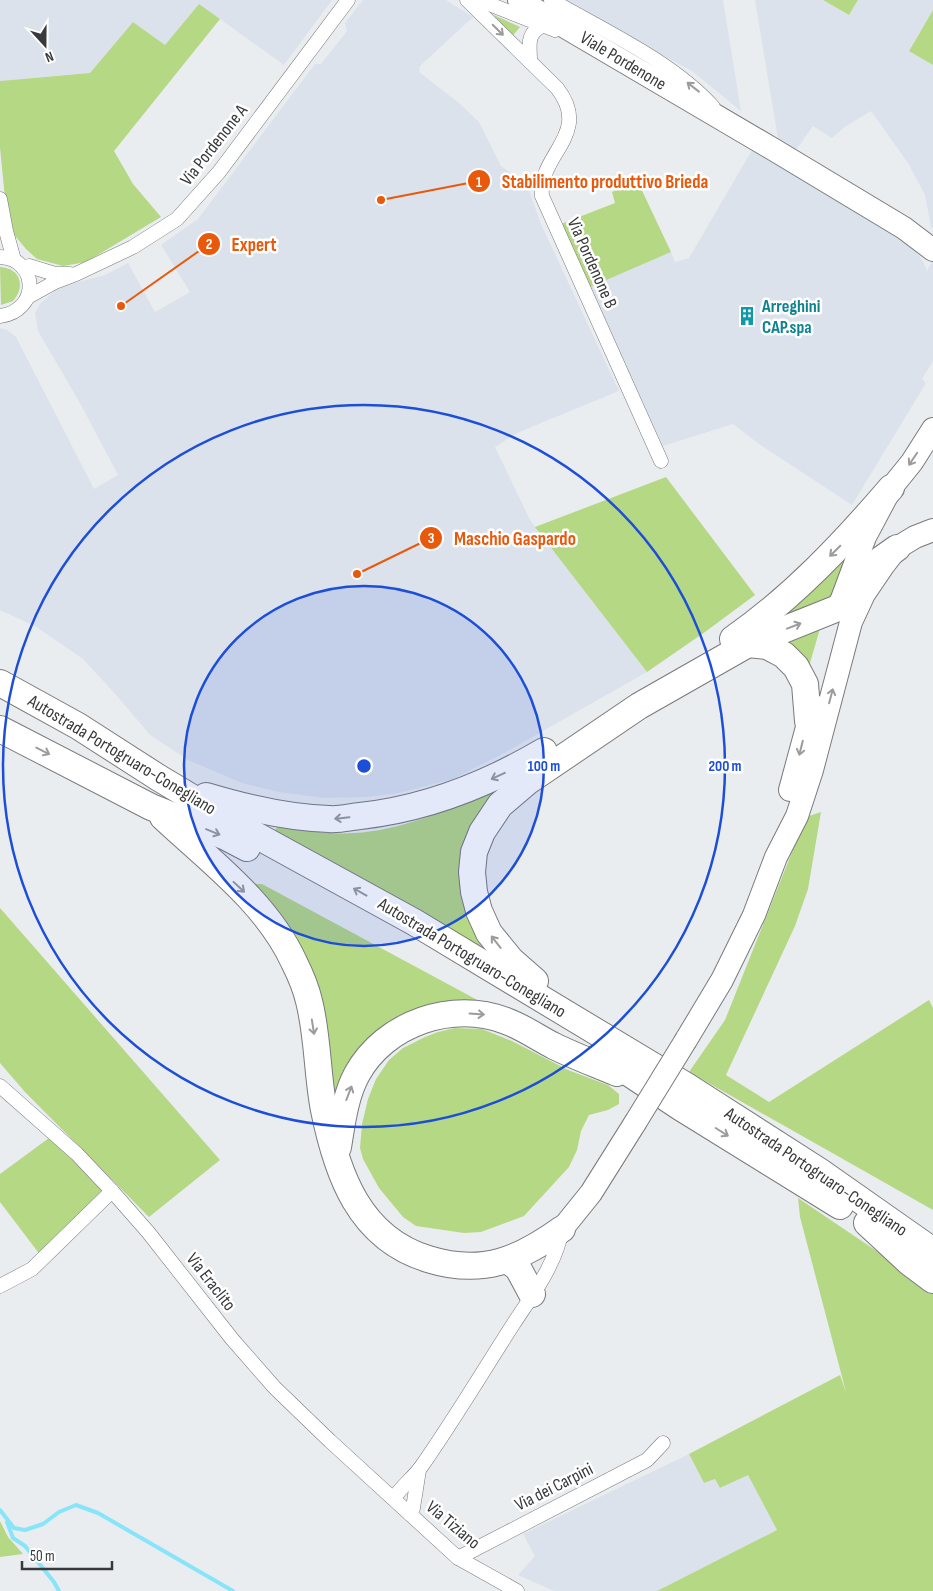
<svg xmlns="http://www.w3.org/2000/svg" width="933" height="1591" viewBox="0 0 933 1591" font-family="'Sofia Sans Condensed',sans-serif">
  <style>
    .built { fill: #dbe2ec }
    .green { fill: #b5d885 }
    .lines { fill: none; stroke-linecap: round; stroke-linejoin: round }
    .stream { stroke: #88e4f9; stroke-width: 4 }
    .minor-casing { stroke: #787a7c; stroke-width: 15 }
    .primary-casing { stroke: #787a7c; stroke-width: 24 }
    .motorway-casing { stroke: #787a7c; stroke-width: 28 }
    .minor { stroke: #fff; stroke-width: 14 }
    .primary { stroke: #fff; stroke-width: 22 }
    .motorway { stroke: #fff; stroke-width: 26 }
    .primary-bridge-casing { stroke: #787a7c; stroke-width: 24; stroke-linecap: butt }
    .primary-bridge { stroke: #fff; stroke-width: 22 }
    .oneway { stroke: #9c9c9c }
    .ring { fill: none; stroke: #1d4ed8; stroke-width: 2.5 }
    .labels { text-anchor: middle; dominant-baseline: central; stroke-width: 5; stroke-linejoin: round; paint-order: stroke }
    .street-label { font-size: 18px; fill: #38393a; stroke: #fff }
    .culture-label { font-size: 18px; font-weight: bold; fill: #0d838f; stroke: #fff; text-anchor: start }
    .centre { fill: #1d4ed8; stroke: #fff; stroke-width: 2.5 }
    .ring-label { font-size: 15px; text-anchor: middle; font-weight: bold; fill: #1d4ed8; stroke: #fff; stroke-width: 5; stroke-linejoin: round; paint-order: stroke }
    .leader { fill: none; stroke: #e8590c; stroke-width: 2 }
    .callout-dot { fill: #e8590c; stroke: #fff; stroke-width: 2 }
    .mark-label { font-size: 15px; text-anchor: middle; font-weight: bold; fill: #fff }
    .callout-label { font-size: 19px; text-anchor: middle; font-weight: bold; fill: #e8590c; stroke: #fff; stroke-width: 5; stroke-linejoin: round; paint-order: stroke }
  </style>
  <rect width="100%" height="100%" fill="#eaedf0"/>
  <g class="built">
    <path d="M0,0H332L284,65L199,4L165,45L133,22L90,73L0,81Z"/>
    <path d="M363,0H446L473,17L420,66L419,72L459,103L479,122L501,166L527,185L541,224L619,391L517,433L495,447L530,520L647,672L504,753L453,779L399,793L366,797L324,798L279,792L242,783L188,760L150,735L117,696L83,659L35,626L0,610V328L7,330L16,337L94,489L118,475L81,405L38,331L35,313L40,304L59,287L105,275L128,263L155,312L190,292L161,245L198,219L315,64H321L347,31L345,23Z"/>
    <path d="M564,0H723L741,111L692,71L583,13Z"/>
    <path d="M755,0H823L849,15L858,0H933V10L909,50L933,65V228L931,227L925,195L908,163L871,111L846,126L832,138L813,126L796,150L778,139Z"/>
    <path d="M752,150L910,245L923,261L927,271L933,260V361L922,379L926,383L852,505L759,444L733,424L663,446L622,357L588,288L671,252L675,262L689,258Z"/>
    <path d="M689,1454L704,1483L715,1479L721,1488L748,1474L777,1530L657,1591H554L518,1575L535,1556L523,1534Z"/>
  </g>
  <g class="green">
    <path d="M823,0H858L849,15Z"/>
    <path d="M199,4L220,19L114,151L133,184L161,217L86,262L63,266L37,259L26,249L11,231L7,218L0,148V81L90,73L133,22L165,45Z"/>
    <path d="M933,10V65L909,51Z"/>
    <path d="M494,15L520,27L514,34L513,39Z"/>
    <path d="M637,180L671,252L588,288L561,224L615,203L612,192Z"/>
    <path d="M0,267C20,268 26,286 13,301L1,305Z"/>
    <path d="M666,477L755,595L705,632L647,672L535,527Z"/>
    <path d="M850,548L835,598L763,629Z"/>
    <path d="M821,625L808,670L779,643Z"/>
    <path d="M493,790H499L470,844L504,962L272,835L277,827C302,830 329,835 354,833C399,831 452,809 493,790Z"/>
    <path d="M821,812L808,889L795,926L726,1075L769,1102L929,1000L933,1008V1210L689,1072L725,1020L806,817Z"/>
    <path d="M256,884H262L483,1003L427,1014L337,1110L323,1048L255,888Z"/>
    <path d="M0,908L220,1160L149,1217L25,1092L0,1063Z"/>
    <path d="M455,1028L482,1029L512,1041L568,1070L608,1085L619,1094V1104L608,1110L589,1115L581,1131L577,1150L569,1167L524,1216L481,1232L464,1233L416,1226L403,1217L379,1188L363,1159L360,1148L362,1124L368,1099L376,1079L389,1060L403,1048L425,1037L438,1032Z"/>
    <path d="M49,1138L105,1188L41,1256L0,1202V1174Z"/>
    <path d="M798,1198L933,1289V1591H657L777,1530L748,1475L720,1488L715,1479L704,1483L689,1454L840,1375L846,1392L800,1217Z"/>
    <path d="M0,1521L8,1537L23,1554L0,1557Z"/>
  </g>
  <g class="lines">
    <g class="stream">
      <path d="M0,1510L14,1528L25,1530L43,1524L59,1512L76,1505L98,1513L233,1591"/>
      <path d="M7,1522L13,1538L25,1546L54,1582L59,1591"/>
    </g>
    <g class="minor-casing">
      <g id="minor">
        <path d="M467,0L557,88C593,134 538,154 542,196L661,461"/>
        <path d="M479,0L555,30"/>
        <path d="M551,0C603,30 673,62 713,107"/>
        <path d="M530,61C530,45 526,34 542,26"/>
        <path d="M0,199L6,231L14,260"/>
        <path d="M0,257C39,259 40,311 0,316"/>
        <path d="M23,268L29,266L55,274H70"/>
        <path d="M28,297L55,282L76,274L133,247L177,219L219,172L348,0"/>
        <path d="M0,1086L77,1154L112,1191L148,1232L232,1339L275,1388L330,1441L458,1558L517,1591"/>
        <path d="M0,1286L32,1269L112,1191"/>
        <path d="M394,1498C402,1486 413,1478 421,1467C454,1420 483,1371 514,1323C533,1294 556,1264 562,1229"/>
        <path d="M410,1514L413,1508L419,1470"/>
        <path d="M458,1558L647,1460L663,1443"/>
      </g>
    </g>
    <g class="primary-casing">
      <g id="primary">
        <path d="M519,0L771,148L904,228L933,250"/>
        <path d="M840,604L865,537L891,488L912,462L933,429"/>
        <path d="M790,790L813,705"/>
        <path d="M686,1040L722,980L754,915L776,857L797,816L812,770L851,622L864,594L883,566L897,548L915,537L933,530"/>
        <path d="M562,1229L591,1193L635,1123"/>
      </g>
    </g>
    <g class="motorway-casing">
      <g id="motorway">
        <path d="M733,639C793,597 843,544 891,488"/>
        <path d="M748,644L767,646L784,655L796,667L805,684L808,721"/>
        <path d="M0,683L78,726L159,778L241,827L414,922L688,1087L819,1171L933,1251"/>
        <path d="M0,729L151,807L226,837L247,848"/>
        <path d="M206,796C246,808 288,818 329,819C339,820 350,817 360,816C425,809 488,784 544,751"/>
        <path d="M163,817C210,861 267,903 294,962C300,974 306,988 309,1001C318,1036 317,1074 324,1110C337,1174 359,1238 428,1259C482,1276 519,1260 562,1229"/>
        <path d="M535,981L511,960L489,933L479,911L474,892L472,872L474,852L482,832L500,805L527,782L639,706L748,644L838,608L880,560L897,548"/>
        <path d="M602,1055L680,1107L840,1206"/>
        <path d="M338,1147C342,1123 345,1096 357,1074C385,1023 453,1000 506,1021C523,1027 538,1038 554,1046C574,1056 596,1064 617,1073"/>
        <path d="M867,1223L909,1262L933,1280"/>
        <path d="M507,1260L518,1268L532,1294"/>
      </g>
    </g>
    <use href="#minor" class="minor"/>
    <use href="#primary" class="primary"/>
    <use href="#motorway" class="motorway"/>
    <g class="primary-bridge-casing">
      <path id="primary-bridge" d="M635,1123L686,1040"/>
    </g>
    <use href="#primary-bridge" class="primary-bridge"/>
  </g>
  <defs><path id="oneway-shaft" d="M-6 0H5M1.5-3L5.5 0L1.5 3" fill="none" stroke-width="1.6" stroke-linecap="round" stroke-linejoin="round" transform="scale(1.25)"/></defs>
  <g class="oneway">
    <use href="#oneway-shaft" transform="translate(498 30) rotate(45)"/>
    <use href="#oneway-shaft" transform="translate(693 87) rotate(-142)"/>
    <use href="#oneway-shaft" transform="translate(913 459) rotate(124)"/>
    <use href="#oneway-shaft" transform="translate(835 551) rotate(135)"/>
    <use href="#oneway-shaft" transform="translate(794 626) rotate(-21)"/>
    <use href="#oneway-shaft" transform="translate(831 696) rotate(-75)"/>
    <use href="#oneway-shaft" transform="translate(801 748) rotate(104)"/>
    <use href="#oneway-shaft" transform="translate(43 751) rotate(27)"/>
    <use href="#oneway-shaft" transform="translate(498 776) rotate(155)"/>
    <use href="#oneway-shaft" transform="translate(342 818) rotate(174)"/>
    <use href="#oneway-shaft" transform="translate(213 832) rotate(22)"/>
    <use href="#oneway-shaft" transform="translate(239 887) rotate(43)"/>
    <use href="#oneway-shaft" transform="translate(360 892) rotate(-151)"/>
    <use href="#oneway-shaft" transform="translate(496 942) rotate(-128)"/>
    <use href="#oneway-shaft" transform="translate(477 1014) rotate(4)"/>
    <use href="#oneway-shaft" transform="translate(313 1027) rotate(81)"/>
    <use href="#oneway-shaft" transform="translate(349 1093) rotate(-69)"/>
    <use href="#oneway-shaft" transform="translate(722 1132) rotate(32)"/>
  </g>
  <circle cx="364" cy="766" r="180" fill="#1d4ed8" fill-opacity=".12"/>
  <g class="ring">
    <circle cx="364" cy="766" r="180"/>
    <circle cx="364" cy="766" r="361"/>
  </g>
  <defs>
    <g id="building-bare" transform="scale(1.5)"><path d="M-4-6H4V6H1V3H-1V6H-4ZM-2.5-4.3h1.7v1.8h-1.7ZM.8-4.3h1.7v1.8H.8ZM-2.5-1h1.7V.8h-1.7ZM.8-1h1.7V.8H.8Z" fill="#0f9aa8" stroke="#fff" stroke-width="2.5" paint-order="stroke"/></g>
  </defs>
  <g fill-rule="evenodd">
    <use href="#building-bare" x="747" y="316"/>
  </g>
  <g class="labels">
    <g class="street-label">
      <text transform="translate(623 61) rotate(31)">Viale Pordenone</text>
      <text transform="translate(214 145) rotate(-52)">Via Pordenone A</text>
      <text transform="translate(592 263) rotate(66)">Via Pordenone B</text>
      <text transform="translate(122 755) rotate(31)">Autostrada Portogruaro-Conegliano</text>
      <text transform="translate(472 958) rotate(31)">Autostrada Portogruaro-Conegliano</text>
      <text transform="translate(816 1172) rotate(34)">Autostrada Portogruaro-Conegliano</text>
      <text transform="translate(211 1282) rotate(52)">Via Eraclito</text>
      <text transform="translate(554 1487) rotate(-27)">Via dei Carpini</text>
      <text transform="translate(453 1525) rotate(40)">Via Tiziano</text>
    </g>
    <g class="culture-label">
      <text x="762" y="306">Arreghini<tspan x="762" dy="21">CAP.spa</tspan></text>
    </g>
  </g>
  <circle cx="364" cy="766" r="8" class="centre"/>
  <g class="ring-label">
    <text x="544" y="771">100 m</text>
    <text x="725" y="771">200 m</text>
  </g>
  <path class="leader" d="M381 200L479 181M121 306L209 244M357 574L431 538"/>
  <g class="callout-dot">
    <circle cx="381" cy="200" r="5"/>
    <circle cx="121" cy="306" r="5"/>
    <circle cx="357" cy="574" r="5"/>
    <circle cx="479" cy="181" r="12"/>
    <circle cx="209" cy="244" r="12"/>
    <circle cx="431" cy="538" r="12"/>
  </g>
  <g class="mark-label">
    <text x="479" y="187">1</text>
    <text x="209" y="249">2</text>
    <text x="431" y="543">3</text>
  </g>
  <g class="callout-label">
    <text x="605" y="188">Stabilimento produttivo Brieda</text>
    <text x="254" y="251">Expert</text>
    <text x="515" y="545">Maschio Gaspardo</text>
  </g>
  <g transform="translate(45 45) rotate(159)" stroke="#ffffff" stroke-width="4" paint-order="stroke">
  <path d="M0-4L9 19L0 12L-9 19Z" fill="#38393a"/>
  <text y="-8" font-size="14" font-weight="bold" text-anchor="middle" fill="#38393a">N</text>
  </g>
  <path d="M22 1561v8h90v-8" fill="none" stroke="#38393a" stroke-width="2.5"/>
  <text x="30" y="1561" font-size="15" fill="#38393a" stroke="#ffffff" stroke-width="4" paint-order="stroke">50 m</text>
</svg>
